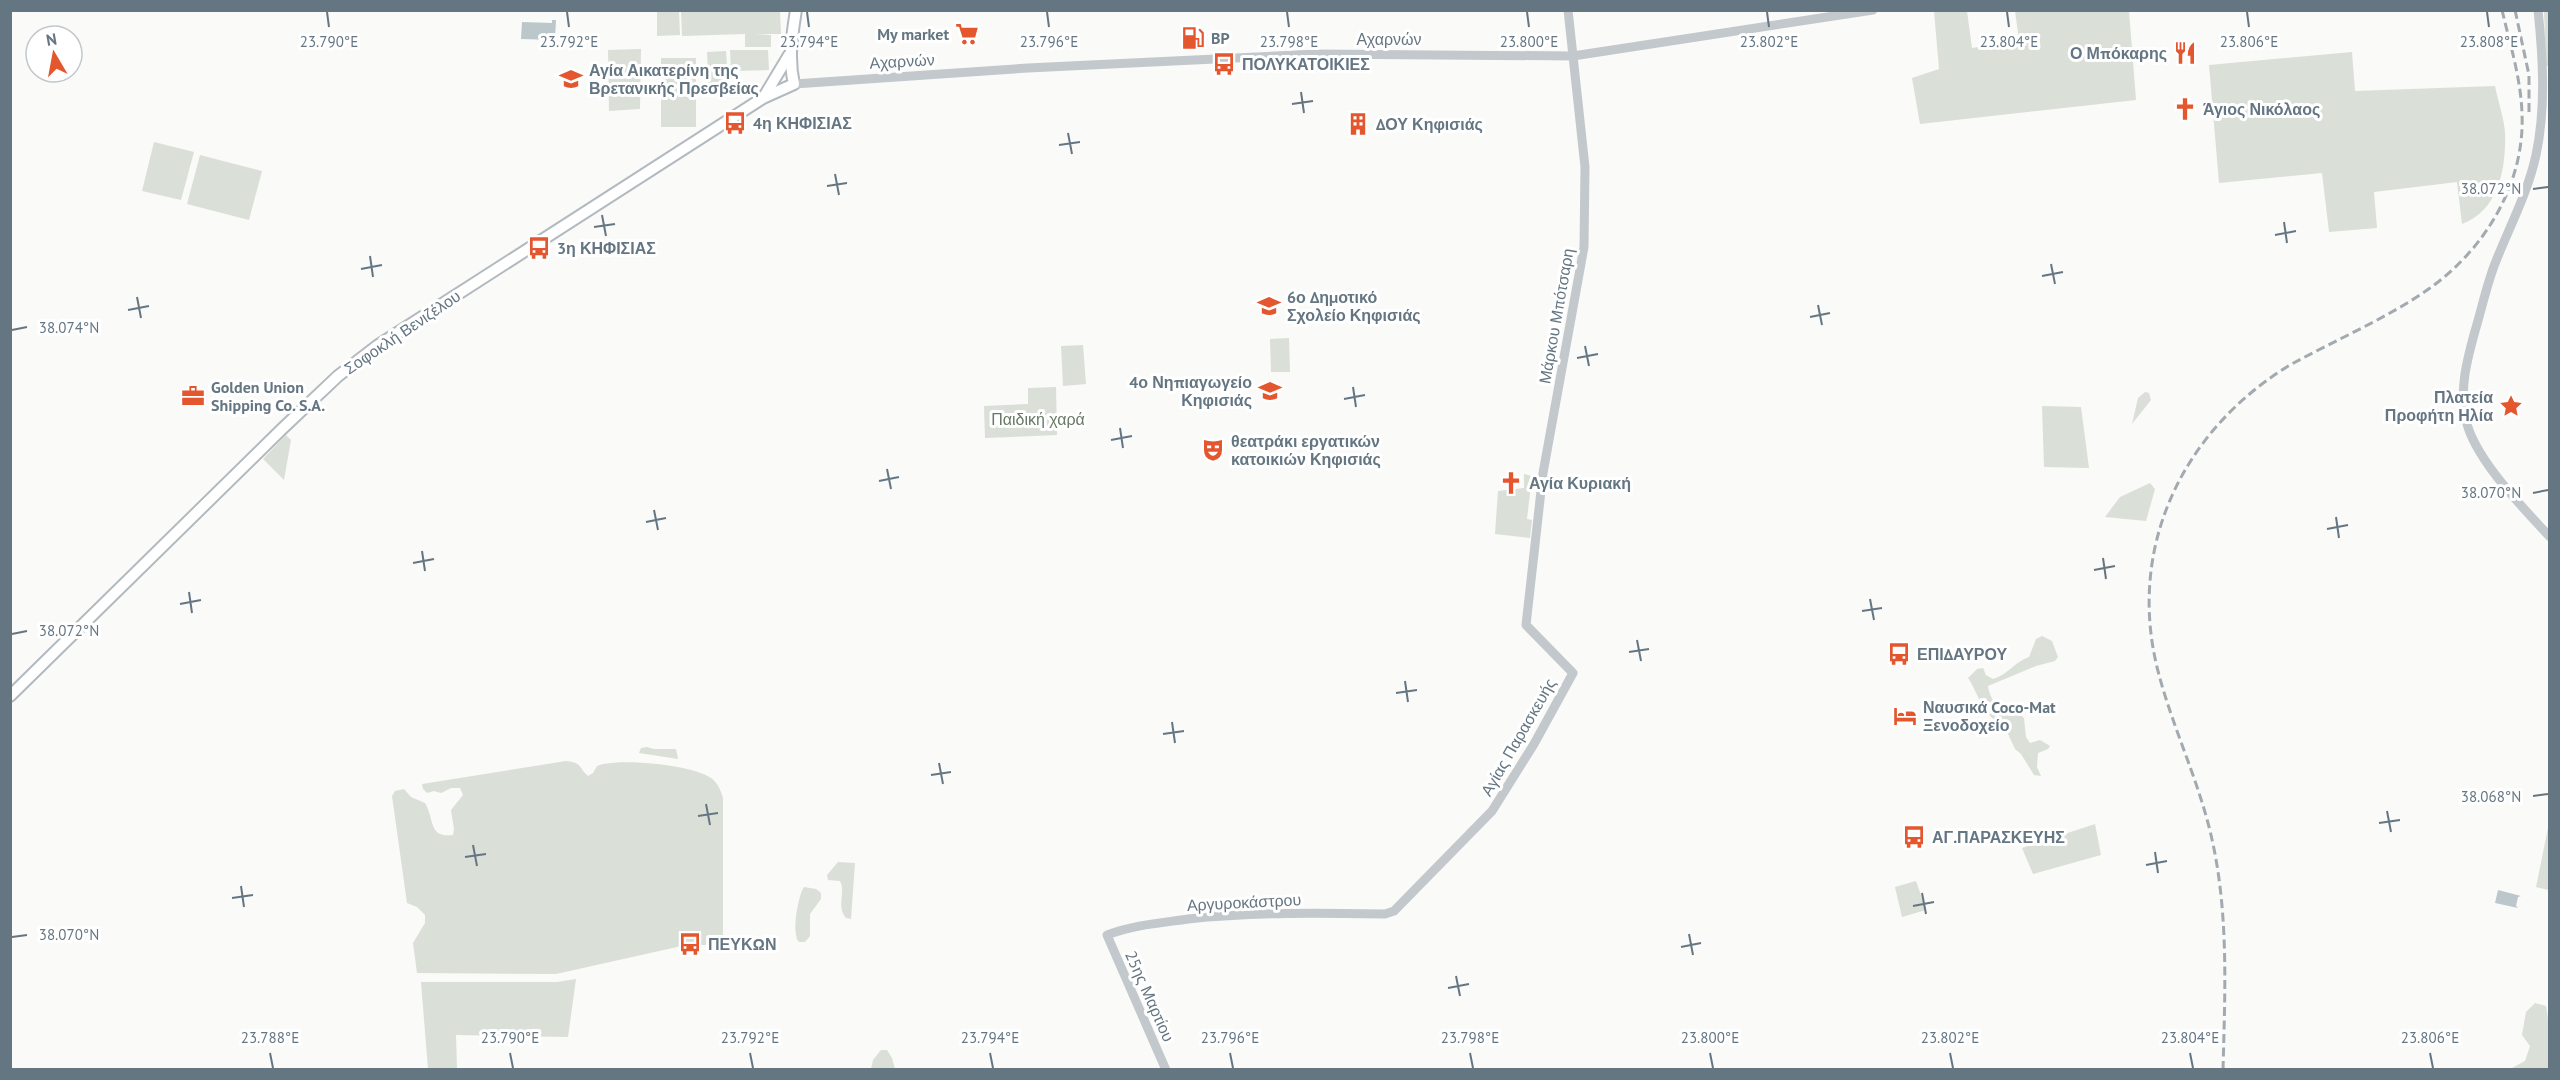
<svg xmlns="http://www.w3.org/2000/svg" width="2560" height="1080" viewBox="0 0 2560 1080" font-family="'PT Sans',sans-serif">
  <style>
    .green { fill: #dadfd7 }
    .water { fill: #bbc7cb }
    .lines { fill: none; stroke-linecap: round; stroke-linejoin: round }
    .secondary-casing { stroke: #b3babf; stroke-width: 14 }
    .tertiary { stroke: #c3c8cc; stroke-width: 9 }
    .secondary { stroke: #fff; stroke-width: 10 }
    .rail { stroke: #a2aab0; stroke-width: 3; stroke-dasharray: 9 4.5; stroke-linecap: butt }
    .ticks { fill: none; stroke: #657683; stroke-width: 2 }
    .labels { text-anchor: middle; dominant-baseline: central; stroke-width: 6; stroke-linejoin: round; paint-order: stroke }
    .poi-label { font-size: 16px; font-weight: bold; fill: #657683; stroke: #fff; text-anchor: start }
    .street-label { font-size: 16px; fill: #657683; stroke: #fff }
    .park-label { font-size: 16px; fill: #687a64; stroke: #fff }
    .ticks-label { font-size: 15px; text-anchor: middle; fill: #657683; stroke: #fff; stroke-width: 6; stroke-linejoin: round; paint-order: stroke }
  </style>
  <rect width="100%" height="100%" fill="#fafaf8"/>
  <g class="green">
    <path d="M657,11H679L680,35L657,36Z"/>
    <path d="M681,11H780L781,34H754L771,35V47H745V34L682,36Z"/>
    <path d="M1934,11H1967L1972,48L2019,40L2015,11H2129L2136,100L1920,124L1912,78L1939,69Z"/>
    <path d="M2544,11H2549V66H2546Z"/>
    <path d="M641,49L640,109L609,111L608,50Z"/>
    <path d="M730,50H768L769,70L731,71Z"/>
    <path d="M726,51L729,94H709L707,52Z"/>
    <path d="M2352,52L2355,91L2495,86C2498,101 2504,118 2505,133C2506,169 2499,210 2462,224L2457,182L2374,192L2377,228L2329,232L2322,173L2219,183L2209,65Z"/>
    <rect x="661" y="58" width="35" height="69"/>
    <path d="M154,142L194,152L181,200L142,191Z"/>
    <path d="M200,155L262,171L249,220L187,204Z"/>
    <path d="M1289,338L1290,372H1271L1270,339Z"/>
    <path d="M1083,345L1086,384L1063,386L1061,346Z"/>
    <path d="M1056,387L1057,435L985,438L984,406L1028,404V388Z"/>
    <path d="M2145,392L2149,393L2151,400L2132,424L2138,398Z"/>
    <path d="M2042,406L2081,407L2089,468L2044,467Z"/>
    <path d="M286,435L291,440L284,480L263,459Z"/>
    <path d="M1524,474L1532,476L1527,519L1532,520L1530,538L1495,534L1498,491L1524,488Z"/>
    <path d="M2150,483L2155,489L2146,521L2105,517L2120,497Z"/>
    <path d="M2042,636L2052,641L2058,657L2055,661L2036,666L1988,686C1990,699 1997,709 2008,716L2019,714L2024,718L2026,737L2030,743L2040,740L2050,746L2048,749L2038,753L2037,767L2041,776L2034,775L2021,754L2015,749L2003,723C1983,719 1978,692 1968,678L1977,669L1983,668L1986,675L1993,679C2008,675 2014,662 2029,657L2036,639Z"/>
    <path d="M647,747L654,749H676L678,759L639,753L641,748Z"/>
    <path d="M566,761C583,763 578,767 588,776L593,773L597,766C617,757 694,765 711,778C718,783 721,791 723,798V945H686L556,974L417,973L413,943L425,923V915L417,907L407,903L392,796L395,791L404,789L411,797L425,803C435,820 428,838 453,835L454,829L451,810L463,795L460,788H451L441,793L434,791L427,793L423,789L422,784Z"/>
    <path d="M2549,823V890L2536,887Z"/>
    <path d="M2095,824L2101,855L2033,874L2022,848Z"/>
    <path d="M838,862L855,863L851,919L846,918C836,906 846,893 840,881L828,880L827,875Z"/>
    <path d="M1916,881L1926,910L1902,917L1895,887Z"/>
    <path d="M804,887L816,889L821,893V899L810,914V936L805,942H799C791,934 798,896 804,887Z"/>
    <path d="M576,979L568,1037L456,1035L457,1069H428L421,982H557Z"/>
    <path d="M2535,1003L2546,1006C2550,1027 2550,1048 2549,1069H2510L2525,1061L2530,1046L2522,1035L2526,1012Z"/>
    <path d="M881,1050H887L892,1058L895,1069H871L873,1060Z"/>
  </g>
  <g class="water">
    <path d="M552,20H556L555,40L521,39L522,22L552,23Z"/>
    <path d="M2498,890L2521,896L2518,897L2516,906L2518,908L2495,903Z"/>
  </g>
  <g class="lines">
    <g class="secondary-casing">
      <g id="secondary">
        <path d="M765,95L789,55"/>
        <path d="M10,696L283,428L338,376L377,346L763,98L794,84C788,58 792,36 796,10"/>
      </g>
    </g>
    <g class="tertiary">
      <path d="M2538,10C2543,58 2546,108 2536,155C2528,192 2510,226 2496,261C2487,283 2482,308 2475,331C2467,360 2459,389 2466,420C2474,458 2523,508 2550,537"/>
      <path d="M794,84L1028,68L1316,54L1573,56L1873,10"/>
      <path d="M1166,1070L1107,935C1133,925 1160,923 1188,919C1254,912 1319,913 1385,914L1394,911L1492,811L1534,744L1573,673L1526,625L1543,473L1584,247L1585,167L1568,10"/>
    </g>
    <use href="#secondary" class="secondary"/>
    <g class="rail">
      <path d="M2515,10L2529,75V115"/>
      <path d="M2223,1070C2225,991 2229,912 2211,835C2198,779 2172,726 2158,671C2126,547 2183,430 2290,365C2335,340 2388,318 2430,288C2485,249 2525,183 2522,114C2521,79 2510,44 2502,10"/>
    </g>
  </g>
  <path class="ticks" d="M327,12L329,27M567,12L569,27M807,12L809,27M1047,12L1049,27M1287,12L1289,27M1527,12L1529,27M1767,12L1769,27M2007,12L2009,27M2247,12L2249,27M2487,12L2489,27M1301,92L1304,113M1292,104L1313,101M1068,133L1072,154M1059,145L1080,142M835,174L839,195M827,186L847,183M2533,189L2548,187M602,215L606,236M2284,222L2287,243M594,227L615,224M2275,235L2296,231M370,256L373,277M2051,264L2055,284M361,269L382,265M2042,276L2063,272M137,297L141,318M1818,305L1822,325M128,310L149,306M1810,317L1830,313M12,330L27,327M1585,346L1589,366M1577,358L1598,354M1353,387L1356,407M1344,399L1365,395M1120,428L1123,448M1111,440L1132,436M887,469L891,489M879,481L899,477M2533,493L2548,490M654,510L658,530M2336,517L2339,538M646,522L666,518M2327,529L2348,525M422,551L425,571M2103,558L2106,579M413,563L434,559M2094,570L2115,566M189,592L192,613M1870,599L1874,620M180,604L201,600M1862,611L1882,608M12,634L27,631M1637,640L1641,661M1629,652L1649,649M1405,681L1408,702M1396,693L1417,690M1172,722L1175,743M1163,734L1184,731M939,763L943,784M931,775L951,772M2533,796L2548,794M706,804L710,825M2387,811L2391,832M698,816L718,813M2379,823L2400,820M473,845L477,866M2155,852L2158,873M465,857L486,854M2146,865L2167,861M241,886L244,907M1922,893L1926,914M232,898L253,895M1913,906L1934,902M1689,934L1693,955M12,937L27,935M1681,947L1701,943M1456,976L1460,996M1448,988L1469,984M270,1053L273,1068M510,1053L513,1068M750,1053L753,1068M990,1053L993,1068M1230,1053L1233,1068M1470,1053L1473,1068M1710,1053L1713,1068M1950,1053L1953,1068M2190,1053L2193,1068M2430,1053L2433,1068"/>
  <defs>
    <g id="supermarket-bare" transform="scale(1.8)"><path d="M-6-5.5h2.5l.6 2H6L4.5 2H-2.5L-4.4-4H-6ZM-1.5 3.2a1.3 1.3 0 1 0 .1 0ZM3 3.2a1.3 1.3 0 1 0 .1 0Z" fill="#e4572e" stroke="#fff" stroke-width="2.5" paint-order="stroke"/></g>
    <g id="fuel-bare" transform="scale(1.8)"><path d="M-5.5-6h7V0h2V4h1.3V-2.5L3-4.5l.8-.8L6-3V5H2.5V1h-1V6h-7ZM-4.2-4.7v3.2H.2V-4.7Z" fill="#e4572e" stroke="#fff" stroke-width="2.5" paint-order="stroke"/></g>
    <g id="restaurant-bare" transform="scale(1.8)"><path d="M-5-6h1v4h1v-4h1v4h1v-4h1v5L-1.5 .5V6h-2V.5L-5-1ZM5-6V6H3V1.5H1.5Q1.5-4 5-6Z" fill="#e4572e" stroke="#fff" stroke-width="2.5" paint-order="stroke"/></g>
    <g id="bus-bare" transform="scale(1.8)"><path d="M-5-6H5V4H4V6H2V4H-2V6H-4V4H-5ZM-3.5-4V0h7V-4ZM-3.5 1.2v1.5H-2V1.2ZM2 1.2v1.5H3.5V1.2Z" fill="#e4572e" stroke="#fff" stroke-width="2.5" paint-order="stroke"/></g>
    <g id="school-bare" transform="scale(1.8)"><path d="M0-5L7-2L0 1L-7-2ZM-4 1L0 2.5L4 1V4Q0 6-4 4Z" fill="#e4572e" stroke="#fff" stroke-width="2.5" paint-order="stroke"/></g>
    <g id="church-bare" transform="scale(1.8)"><path d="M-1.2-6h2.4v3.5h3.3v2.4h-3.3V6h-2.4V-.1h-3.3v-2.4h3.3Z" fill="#e4572e" stroke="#fff" stroke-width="2.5" paint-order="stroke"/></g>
    <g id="building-bare" transform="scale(1.8)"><path d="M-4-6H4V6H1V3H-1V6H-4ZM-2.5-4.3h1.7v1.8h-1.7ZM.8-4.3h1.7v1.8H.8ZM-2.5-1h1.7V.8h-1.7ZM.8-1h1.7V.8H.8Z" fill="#e4572e" stroke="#fff" stroke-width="2.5" paint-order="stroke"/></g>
    <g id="office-bare" transform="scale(1.8)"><path d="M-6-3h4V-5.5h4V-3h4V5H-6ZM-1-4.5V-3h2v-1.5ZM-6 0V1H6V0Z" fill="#e4572e" stroke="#fff" stroke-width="2.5" paint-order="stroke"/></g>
    <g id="sight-bare" transform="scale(1.8)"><path d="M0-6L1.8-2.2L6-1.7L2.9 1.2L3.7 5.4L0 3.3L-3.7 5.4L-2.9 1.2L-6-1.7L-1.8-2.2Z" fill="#e4572e" stroke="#fff" stroke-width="2.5" paint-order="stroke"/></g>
    <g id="theatre-bare" transform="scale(1.8)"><path d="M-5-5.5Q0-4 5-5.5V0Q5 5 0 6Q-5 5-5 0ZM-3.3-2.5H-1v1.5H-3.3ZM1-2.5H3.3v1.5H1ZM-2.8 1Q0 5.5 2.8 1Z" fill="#e4572e" stroke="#fff" stroke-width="2.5" paint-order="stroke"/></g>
    <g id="hotel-bare" transform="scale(1.8)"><path d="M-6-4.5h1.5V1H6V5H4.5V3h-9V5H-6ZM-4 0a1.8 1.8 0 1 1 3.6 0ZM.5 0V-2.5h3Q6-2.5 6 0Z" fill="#e4572e" stroke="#fff" stroke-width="2.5" paint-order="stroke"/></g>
  </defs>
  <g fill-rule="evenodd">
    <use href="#supermarket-bare" x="967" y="34"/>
    <use href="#fuel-bare" x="1193" y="38"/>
    <use href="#restaurant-bare" x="2185" y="53"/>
    <use href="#bus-bare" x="1224" y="64"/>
    <use href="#school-bare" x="571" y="79"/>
    <use href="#church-bare" x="2185" y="109"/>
    <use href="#bus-bare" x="735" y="123"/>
    <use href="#building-bare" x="1358" y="124"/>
    <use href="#bus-bare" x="539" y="248"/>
    <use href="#school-bare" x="1269" y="306"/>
    <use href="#school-bare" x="1270" y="391"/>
    <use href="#office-bare" x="193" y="396"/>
    <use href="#sight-bare" x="2511" y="406"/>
    <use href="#theatre-bare" x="1213" y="450"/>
    <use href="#church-bare" x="1511" y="483"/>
    <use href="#bus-bare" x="1899" y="654"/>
    <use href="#hotel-bare" x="1905" y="716"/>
    <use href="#bus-bare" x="1914" y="837"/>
    <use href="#bus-bare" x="690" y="944"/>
  </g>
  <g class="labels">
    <g class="poi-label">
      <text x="949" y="34" text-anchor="end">My market</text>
      <text x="1211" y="38">BP</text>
      <text x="2167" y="53" text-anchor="end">Ο Μπόκαρης</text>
      <text x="1242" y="64">ΠΟΛΥΚΑΤΟΙΚΙΕΣ</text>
      <text x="589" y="70">Αγία Αικατερίνη της<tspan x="589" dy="18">Βρετανικής Πρεσβείας</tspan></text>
      <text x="2203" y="109">Άγιος Νικόλαος</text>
      <text x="753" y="123">4η ΚΗΦΙΣΙΑΣ</text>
      <text x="1376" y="124">ΔΟΥ Κηφισιάς</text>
      <text x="557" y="248">3η ΚΗΦΙΣΙΑΣ</text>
      <text x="1287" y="297">6ο Δημοτικό<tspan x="1287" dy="18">Σχολείο Κηφισιάς</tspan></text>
      <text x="1252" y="382" text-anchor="end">4ο Νηπιαγωγείο<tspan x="1252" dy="18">Κηφισιάς</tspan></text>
      <text x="211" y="387">Golden Union<tspan x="211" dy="18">Shipping Co. S.A.</tspan></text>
      <text x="2493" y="397" text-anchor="end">Πλατεία<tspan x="2493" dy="18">Προφήτη Ηλία</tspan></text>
      <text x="1231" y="441">θεατράκι εργατικών<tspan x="1231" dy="18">κατοικιών Κηφισιάς</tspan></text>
      <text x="1529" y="483">Αγία Κυριακή</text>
      <text x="1917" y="654">ΕΠΙΔΑΥΡΟΥ</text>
      <text x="1923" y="707">Ναυσικά Coco-Mat<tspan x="1923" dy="18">Ξενοδοχείο</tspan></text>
      <text x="1932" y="837">ΑΓ.ΠΑΡΑΣΚΕΥΗΣ</text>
      <text x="708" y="944">ΠΕΥΚΩΝ</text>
    </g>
    <g class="street-label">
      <text x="1389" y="39">Αχαρνών</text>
      <text transform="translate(902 61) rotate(-3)">Αχαρνών</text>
      <text transform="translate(1556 316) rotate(-80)">Μάρκου Μπότσαρη</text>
      <text transform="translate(402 332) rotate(-34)">Σοφοκλή Βενιζέλου</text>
      <text transform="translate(1518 737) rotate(-60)">Αγίας Παρασκευής</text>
      <text transform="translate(1244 902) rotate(-3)">Αργυροκάστρου</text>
      <text transform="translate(1150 996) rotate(66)">25ης Μαρτίου</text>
    </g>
    <g class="park-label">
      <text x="1038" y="419">Παιδική χαρά</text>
    </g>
  </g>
  <g class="ticks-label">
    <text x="329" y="47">23.790°E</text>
    <text x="569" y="47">23.792°E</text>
    <text x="809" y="47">23.794°E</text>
    <text x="1049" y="47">23.796°E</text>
    <text x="1289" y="47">23.798°E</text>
    <text x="1529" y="47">23.800°E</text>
    <text x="1769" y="47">23.802°E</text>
    <text x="2009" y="47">23.804°E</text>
    <text x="2249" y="47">23.806°E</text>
    <text x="2489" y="47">23.808°E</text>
    <text x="2491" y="194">38.072°N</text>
    <text x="69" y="333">38.074°N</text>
    <text x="2491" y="498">38.070°N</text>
    <text x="69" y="636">38.072°N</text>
    <text x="2491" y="802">38.068°N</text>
    <text x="69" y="940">38.070°N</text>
    <text x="270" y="1043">23.788°E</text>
    <text x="510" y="1043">23.790°E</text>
    <text x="750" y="1043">23.792°E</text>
    <text x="990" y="1043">23.794°E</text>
    <text x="1230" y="1043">23.796°E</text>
    <text x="1470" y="1043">23.798°E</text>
    <text x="1710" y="1043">23.800°E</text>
    <text x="1950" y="1043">23.802°E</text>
    <text x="2190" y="1043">23.804°E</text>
    <text x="2430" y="1043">23.806°E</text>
  </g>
  <rect width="2560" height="1080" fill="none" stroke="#657683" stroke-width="24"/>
  <g transform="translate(54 54) rotate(350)"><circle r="28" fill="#ffffff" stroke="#c1c8cd" stroke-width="1.5"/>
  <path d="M0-4.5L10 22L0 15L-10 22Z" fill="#e4572e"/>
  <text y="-9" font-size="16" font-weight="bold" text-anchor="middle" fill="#657683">N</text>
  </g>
</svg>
